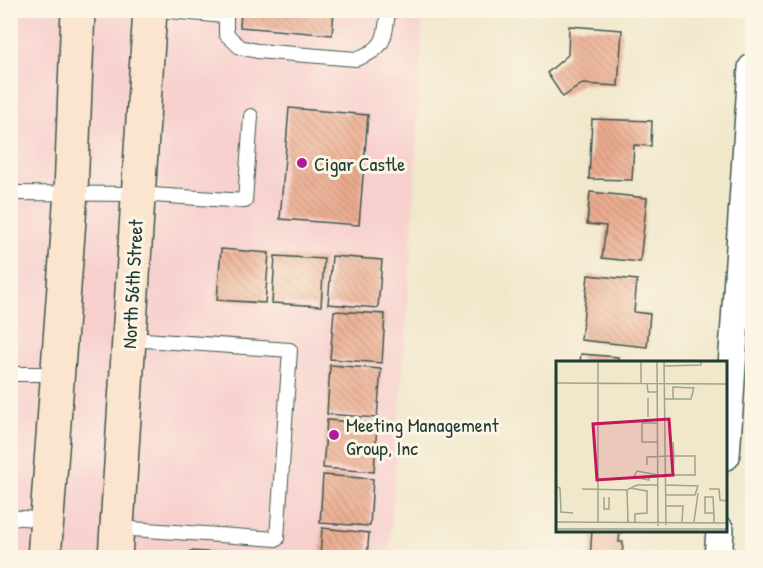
<svg xmlns="http://www.w3.org/2000/svg" width="763" height="568" viewBox="0 0 763 568" font-family="'Patrick Hand',sans-serif">
  <style>
    .built { fill: #f7d0cd }
    .building { fill: url(#building-back-hatch) }
    .lines { fill: none; stroke-linecap: round; stroke-linejoin: round }
    .lane-casing { stroke: #3e574b; stroke-width: 16 }
    .street-casing { stroke: #3e574b; stroke-width: 30 }
    .secondary-casing { stroke: #3e574b; stroke-width: 36 }
    .lane { stroke: #fff; stroke-width: 14 }
    .street { stroke: #fff; stroke-width: 27 }
    .secondary { stroke: #fce5cf; stroke-width: 33 }
    .poi-dot { fill: #b5179e; stroke: #fcf5e5; stroke-width: 2 }
    .labels { text-anchor: middle; dominant-baseline: central; stroke-width: 6; stroke-linejoin: round; paint-order: stroke }
    .poi-label { font-size: 20px; fill: #1f3d34; stroke: #fcf5e5; text-anchor: start }
    .street-label { font-size: 20px; fill: #1f3d34; stroke: #fcf5e5 }
    .inset-road { fill: none; stroke: #9da48f; stroke-width: 1.5 }
    .view { fill: #c2185b; fill-opacity: 0.15; stroke: #c2185b; stroke-width: 3 }
    .inset-edge { fill: none; stroke: #1f3d34; stroke-width: 3 }
  </style>
  <defs>
    <pattern id="building-back-hatch" width="6" height="6" patternUnits="userSpaceOnUse" patternTransform="scale(1.5)"><rect width="6" height="6" fill="#ecac90"/><path d="M-1 5l2 2M0 0l6 6M5-1l2 2" fill="none" stroke="#bf8d76"/></pattern>
  </defs>
  <rect width="100%" height="100%" fill="#fcf5e5"/>
  <filter id="ink" filterUnits="userSpaceOnUse"><feTurbulence type="fractalNoise" baseFrequency=".0167" numOctaves="2"/><feDisplacementMap in="SourceGraphic" scale="12" xChannelSelector="R" yChannelSelector="G"/><feConvolveMatrix kernelMatrix="1 2 1 2 8 2 1 2 1" color-interpolation-filters="sRGB"/></filter>
  <filter id="wash" filterUnits="userSpaceOnUse"><feTurbulence type="fractalNoise" baseFrequency=".008" numOctaves="4" result="noise"/><feDisplacementMap in="SourceGraphic" scale="24" xChannelSelector="R" yChannelSelector="G"/><feGaussianBlur stdDeviation="1.35" result="paint"/><feColorMatrix in="noise" values="0 0 0 0 0 0 0 0 0 0 0 0 0 0 0 0 0 1.4 0 .05"/><feComposite in="paint" operator="in"/></filter>
  <g filter="url(#wash)">
    <rect width="100%" height="100%" fill="#f1e8cc"/>
    <path class="built" d="M10,11H423L411,258L389,557H11Z"/>
    <g id="blocks">
      <g class="building">
        <path d="M241,10H334L332,35L240,27Z"/>
        <path d="M569,26L622,30L618,86L582,84L563,97L547,73L568,55Z"/>
        <path d="M289,108L368,115L359,225L280,219Z"/>
        <path d="M592,119L652,121L651,146L634,145L632,180L589,179Z"/>
        <path d="M590,192L647,198L640,262L602,258L606,226L587,224Z"/>
        <path d="M221,249L269,253L265,303L217,300Z"/>
        <path d="M275,256L324,259L321,306L272,303Z"/>
        <path d="M332,256L382,260L378,308L328,304Z"/>
        <path d="M588,275L637,280L634,312L650,314L647,347L581,340Z"/>
        <path d="M334,311L385,314L382,363L330,359Z"/>
        <path d="M581,354L618,357V362H580Z"/>
        <path d="M330,365L381,369L377,418L327,414Z"/>
        <path d="M327,420L377,424L374,472L323,468Z"/>
        <path d="M323,475L373,479L370,526L320,523Z"/>
        <path d="M322,528L369,533L367,558H320Z"/>
        <path d="M592,530H620L619,542H623L622,558H590Z"/>
        <path d="M190,551L253,555V558H189Z"/>
      </g>
    </g>
  </g>
  <g filter="url(#ink)">
    <use href="#blocks" fill-opacity="0" stroke="#3e574b" stroke-width="1.5"/>
    <g class="lines">
      <g class="lane-casing">
        <g id="lane">
          <path d="M159,10L225,16"/>
          <path d="M226,10V34L240,47L257,51L356,59C385,49 385,39 388,10"/>
          <path d="M10,193L137,194L245,201L251,116"/>
          <path d="M11,374H58"/>
          <path d="M10,517L47,520"/>
          <path d="M117,528L277,539L290,350L130,339"/>
        </g>
      </g>
      <g class="street-casing">
        <g id="street">
          <path d="M726,456L752,68"/>
          <path d="M718,558L720,530"/>
        </g>
      </g>
      <g class="secondary-casing">
        <g id="secondary">
          <path d="M44,558L71,192L78,10"/>
          <path d="M115,558L150,10"/>
        </g>
      </g>
      <use href="#lane" class="lane"/>
      <use href="#street" class="street"/>
      <use href="#secondary" class="secondary"/>
    </g>
  </g>
  <g class="poi-dot">
    <circle cx="302" cy="163" r="6"/>
    <circle cx="334" cy="435" r="6"/>
  </g>
  <g class="labels">
    <g class="poi-label">
      <text x="314" y="163">Cigar Castle</text>
      <text x="346" y="424">Meeting Management<tspan x="346" dy="23">Group, Inc</tspan></text>
    </g>
    <g class="street-label">
      <text transform="translate(132 284) rotate(-87)">North 56th Street</text>
    </g>
  </g>
  <g transform="translate(556 361)">
    <rect width="171" height="171" fill="#f1e8cc"/>
    <path class="inset-road" d="M42,0V162M101,0L102,165M108,0L110,164M108,5L145,4V0M0,22L171,23M85,22V0M91,22L92,31H102M92,37V56M108,38H117V26L138,27M117,38H135L138,26M101,62H86V81H101M91,104V96L114,95H139V114H117L118,95L117,81M94,114L93,119L78,116L81,110L102,114M109,124L142,125L139,134H109M0,126L4,127L5,151L17,152M74,127L91,130V152L79,153V162M26,128L71,129L81,124H102M153,128H163L164,139L171,140M71,129L72,162M48,136V148H53V136M109,145H127L126,161M158,152H149V136H157L158,155V162M0,161L171,162M138,161L142,132M0,168H171"/>
    <path class="view" d="M113,58L117,114L41,119L37,63Z"/>
    <rect width="171" height="171" class="inset-edge"/>
  </g>
  <rect width="763" height="568" fill="none" stroke="#fcf5e5" stroke-width="36"/>
</svg>
